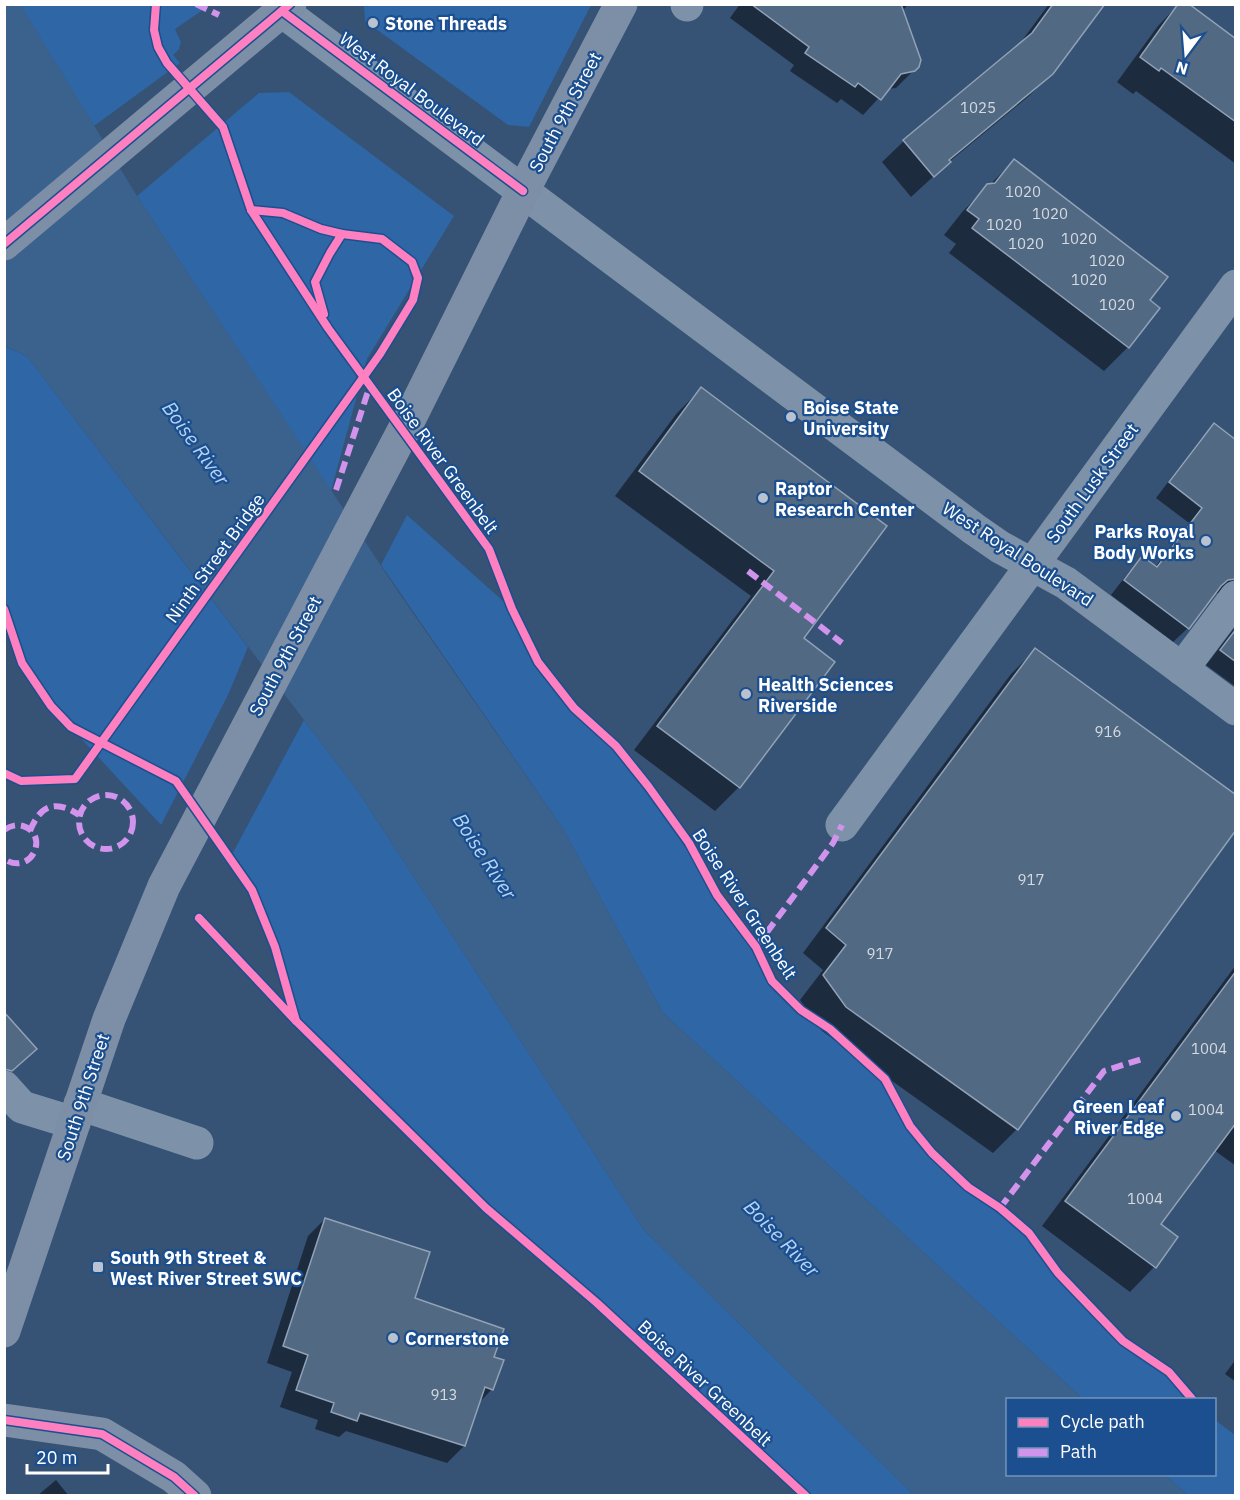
<svg xmlns="http://www.w3.org/2000/svg" width="1240" height="1500" viewBox="0 0 1240 1500" font-family="'IBM Plex Sans',sans-serif">
  <style>
    .green { fill: #2f66a5 }
    .water { fill: #3b618d }
    .shadow { fill: #0007 }
    .building { fill: #526984; stroke: #92a2b6; stroke-width: 1.5 }
    .lines { fill: none; stroke-linecap: round; stroke-linejoin: round }
    .minor { stroke: #7d92a8; stroke-width: 33 }
    .major { stroke: #7d8ea7; stroke-width: 33 }
    .quiet { stroke: #d193ec; stroke-width: 6; stroke-dasharray: 12 6; stroke-linecap: butt }
    .cycleway-casing { stroke: #1b4f8f; stroke-width: 11 }
    .cycleway { stroke: #ff80c0; stroke-width: 8 }
    .poi-dot { fill: #b9c2ce; stroke: #1b4f8f; stroke-width: 2 }
    .labels { text-anchor: middle; dominant-baseline: central; stroke-width: 4.5; stroke-linejoin: round; paint-order: stroke }
    .number-label { font-size: 15px; fill: #d4dae0 }
    .poi-label { font-size: 18px; font-weight: bold; fill: #fff; stroke: #1b4f8f; text-anchor: start }
    .street-label { font-size: 18px; fill: #fff; stroke: #1b4f8f }
    .water-label { font-size: 20px; font-style: italic; fill: #b5d3f5; stroke: #1b4f8f }
  </style>
  <rect width="100%" height="100%" fill="#365274"/>
  <g class="green">
    <path d="M20,5H210L175,29L181,42L179,49L173,55L180,63L94,126Z"/>
    <path d="M364,5V4L591,5L529,127L508,125L365,21Z"/>
    <path d="M289,92L454,216L367,359L331,491L137,196L259,93Z"/>
    <path d="M4,346L27,356L248,647L228,695L161,825L51,706L22,663L4,609Z"/>
    <path d="M407,515L512,609L538,662L574,708L616,746L648,786L689,843L717,895L756,947L772,981L801,1010L830,1029L885,1079L910,1126L932,1153L968,1187L1000,1208L1029,1233L1058,1273L1123,1341L1169,1372L1193,1399H1083L663,1013L563,829L381,565Z"/>
    <path d="M304,720L358,791L644,1230L914,1495H806L597,1303L486,1208L296,1021L275,947L252,890L230,858Z"/>
    <path d="M1215,1420L1235,1435V1495H1188L1165,1475L1214,1474Z"/>
  </g>
  <path class="water" d="M20,4L137,196L397,590L563,829L663,1013L1083,1399L1008,1400V1474L1165,1475L1188,1495H914L644,1230L358,791L27,356L5,346L4,5Z"/>
  <g class="shadow">
    <path d="M740,4H908L902,12L918,66L896,88L887,89L863,115L841,99L837,103L790,71L794,65L730,18Z"/>
    <path d="M1049,4H1103L1052,73L1029,96L949,162L911,197L882,162L904,141L1018,46Z"/>
    <path d="M1179,4L1236,41V164L1136,91L1133,94L1117,82L1158,26Z"/>
    <path d="M1014,161L1148,300L1158,308L1128,347L1104,371L949,253L956,244L944,235L963,211Z"/>
    <path d="M701,389L801,638L739,787L715,811L634,750L751,596L615,496L677,413Z"/>
    <path d="M1214,425L1236,441V600L1222,592L1213,594L1188,628L1173,642L1111,595L1128,573L1142,558L1155,567L1189,523L1156,498L1200,440Z"/>
    <path d="M1236,626V687L1206,665Z"/>
    <path d="M1035,650L1236,828L1017,1129L993,1153L822,1031L800,1000L823,970L803,953L1011,674Z"/>
    <path d="M1236,965V1166L1214,1150L1158,1224L1176,1238L1154,1267L1130,1292L1042,1226Z"/>
    <path d="M325,1219L413,1299L493,1358L492,1389L478,1404L464,1446L447,1463L346,1431L339,1437L315,1429L318,1420L280,1407L292,1372L267,1363L308,1236Z"/>
    <path d="M1236,1359V1382L1225,1374Z"/>
    <path d="M56,1480L69,1496H37Z"/>
  </g>
  <g class="building">
    <path d="M751,4H901L921,60L919,67L915,71L901,74L881,100L858,83L855,87L805,53L809,47Z"/>
    <path d="M1053,4H1105L1053,74L949,160L951,162L934,177L903,140L1032,33Z"/>
    <path d="M1178,4H1189L1236,39V122L1161,68L1159,71L1140,57Z"/>
    <path d="M1014,159L1168,277L1150,300L1160,308L1129,348L972,228L979,219L967,210L987,184L995,183Z"/>
    <path d="M701,387L887,526L804,638L835,662L740,788L657,726L774,571L639,471Z"/>
    <path d="M1214,423L1236,440V579L1228,580L1221,586L1189,629L1124,580L1142,556L1157,567L1202,508L1169,482Z"/>
    <path d="M1236,629V662L1220,650Z"/>
    <path d="M1035,648L1236,795V830L1018,1130L846,1007L823,975L846,945L826,928Z"/>
    <path d="M1236,971V1123L1161,1224L1178,1237L1156,1268L1065,1201Z"/>
    <path d="M4,1012L37,1049L12,1071L4,1069Z"/>
    <path d="M325,1218L430,1252L415,1298L504,1329L494,1357L504,1360L493,1390L485,1387L465,1446L360,1413L357,1421L331,1412L334,1403L296,1390L308,1355L283,1346Z"/>
  </g>
  <g class="lines">
    <g class="minor">
      <path d="M687,5V4"/>
      <path d="M282,11L974,529L1000,547L1066,583L1236,709"/>
      <path d="M1182,669L1236,597"/>
      <path d="M842,825L1236,286"/>
      <path d="M4,1087L22,1107L74,1123"/>
      <path d="M80,1104L197,1143"/>
    </g>
    <g class="major">
      <path d="M4,244L290,4"/>
      <path d="M4,1331L109,1019L164,886L408,422L523,191L621,4"/>
      <path d="M4,1420L102,1434L174,1477L195,1496"/>
    </g>
    <g class="quiet">
      <path d="M196,4L219,15"/>
      <path d="M336,490L371,382"/>
      <path d="M748,571L842,643"/>
      <circle cx="106" cy="822" r="27"/>
      <path d="M4,830C10,826 16,824 23,826C50,834 32,877 4,859"/>
      <path d="M30,831C40,805 56,799 79,815"/>
      <path d="M756,947L833,843L842,825"/>
      <path d="M1000,1208L1104,1071L1142,1059"/>
    </g>
    <g class="cycleway-casing">
      <g id="cycleway">
        <path d="M156,4L154,30L158,47L167,63L223,127L251,210L328,328L489,549L512,609L538,662L574,708L616,746L648,786L689,843L717,895L756,947L772,981L801,1010L830,1029L885,1079L910,1126L932,1153L968,1187L1000,1208L1029,1233L1058,1273L1123,1341L1169,1372L1193,1400"/>
        <path d="M282,11L523,191"/>
        <path d="M4,244L290,4"/>
        <path d="M324,314L315,282L330,253L342,234"/>
        <path d="M4,609L22,663L51,706L71,727L176,781L252,890L275,947L296,1021L199,918"/>
        <path d="M4,773L21,781L75,779L380,354L413,300L418,278L412,262L382,239L342,234L321,229L283,213L251,210"/>
        <path d="M296,1021L486,1208L597,1303L806,1496"/>
        <path d="M4,1420L102,1434L174,1477L195,1496"/>
      </g>
    </g>
    <use href="#cycleway" class="cycleway"/>
  </g>
  <g class="poi-dot">
    <circle cx="373" cy="23" r="6"/>
    <circle cx="791" cy="417" r="6"/>
    <circle cx="763" cy="498" r="6"/>
    <circle cx="1206" cy="541" r="6"/>
    <circle cx="746" cy="694" r="6"/>
    <circle cx="1176" cy="1116" r="6"/>
    <rect x="92" y="1261" width="12" height="12" rx="3"/>
    <circle cx="393" cy="1338" r="6"/>
  </g>
  <g class="labels">
    <g class="number-label">
      <text x="978" y="107">1025</text>
      <text x="1023" y="191">1020</text>
      <text x="1050" y="213">1020</text>
      <text x="1004" y="224">1020</text>
      <text x="1079" y="238">1020</text>
      <text x="1026" y="243">1020</text>
      <text x="1107" y="260">1020</text>
      <text x="1089" y="279">1020</text>
      <text x="1117" y="304">1020</text>
      <text x="1108" y="731">916</text>
      <text x="1031" y="879">917</text>
      <text x="880" y="953">917</text>
      <text x="1209" y="1048">1004</text>
      <text x="1206" y="1109">1004</text>
      <text x="1145" y="1198">1004</text>
      <text x="444" y="1394">913</text>
    </g>
    <g class="poi-label">
      <text x="385" y="23">Stone Threads</text>
      <text x="803" y="407">Boise State<tspan x="803" dy="21">University</tspan></text>
      <text x="775" y="488">Raptor<tspan x="775" dy="21">Research Center</tspan></text>
      <text x="1194" y="531" text-anchor="end">Parks Royal<tspan x="1194" dy="21">Body Works</tspan></text>
      <text x="758" y="684">Health Sciences<tspan x="758" dy="21">Riverside</tspan></text>
      <text x="1164" y="1106" text-anchor="end">Green Leaf<tspan x="1164" dy="21">River Edge</tspan></text>
      <text x="110" y="1257">South 9th Street &amp;<tspan x="110" dy="21">West River Street SWC</tspan></text>
      <text x="405" y="1338">Cornerstone</text>
    </g>
    <g class="street-label">
      <text transform="translate(412 89) rotate(37)">West Royal Boulevard</text>
      <text transform="translate(565 112) rotate(-62)">South 9th Street</text>
      <text transform="translate(443 461) rotate(54)">Boise River Greenbelt</text>
      <text transform="translate(1092 483) rotate(-54)">South Lusk Street</text>
      <text transform="translate(1018 554) rotate(33)">West Royal Boulevard</text>
      <text transform="translate(215 558) rotate(-54)">Ninth Street Bridge</text>
      <text transform="translate(285 656) rotate(-62)">South 9th Street</text>
      <text transform="translate(745 904) rotate(57)">Boise River Greenbelt</text>
      <text transform="translate(83 1097) rotate(-72)">South 9th Street</text>
      <text transform="translate(705 1383) rotate(43)">Boise River Greenbelt</text>
    </g>
    <g class="water-label">
      <text transform="translate(196 443) rotate(54)">Boise River</text>
      <text transform="translate(485 856) rotate(57)">Boise River</text>
      <text transform="translate(782 1238) rotate(46)">Boise River</text>
    </g>
  </g>
  <rect width="1240" height="1500" fill="none" stroke="#ffffff" stroke-width="12"/>
  <rect x="1006" y="1398" width="210" height="78" fill="#1b4f8f" stroke="#7695bc" stroke-width="1.5"/>
  <rect x="1018" y="1418" width="30" height="9" fill="#ff80c0" stroke="#7695bc" stroke-width="1.5"/>
  <text x="1060" y="1428" font-size="18" fill="#ffffff">Cycle path</text>
  <rect x="1018" y="1448" width="30" height="9" fill="#d193ec" stroke="#7695bc" stroke-width="1.5"/>
  <text x="1060" y="1458" font-size="18" fill="#ffffff">Path</text>
  <g transform="translate(1186 54) rotate(196)" stroke="#1b4f8f" stroke-width="4.5" paint-order="stroke">
  <path d="M0-4.5L10 22L0 15L-10 22Z" fill="#ffffff"/>
  <text y="-9" font-size="16" font-weight="bold" text-anchor="middle" fill="#ffffff">N</text>
  </g>
  <path d="M27 1464v9h81v-9" fill="none" stroke="#ffffff" stroke-width="3"/>
  <text x="36" y="1464" font-size="18" fill="#ffffff" stroke="#1b4f8f" stroke-width="4.5" paint-order="stroke">20 m</text>
</svg>
